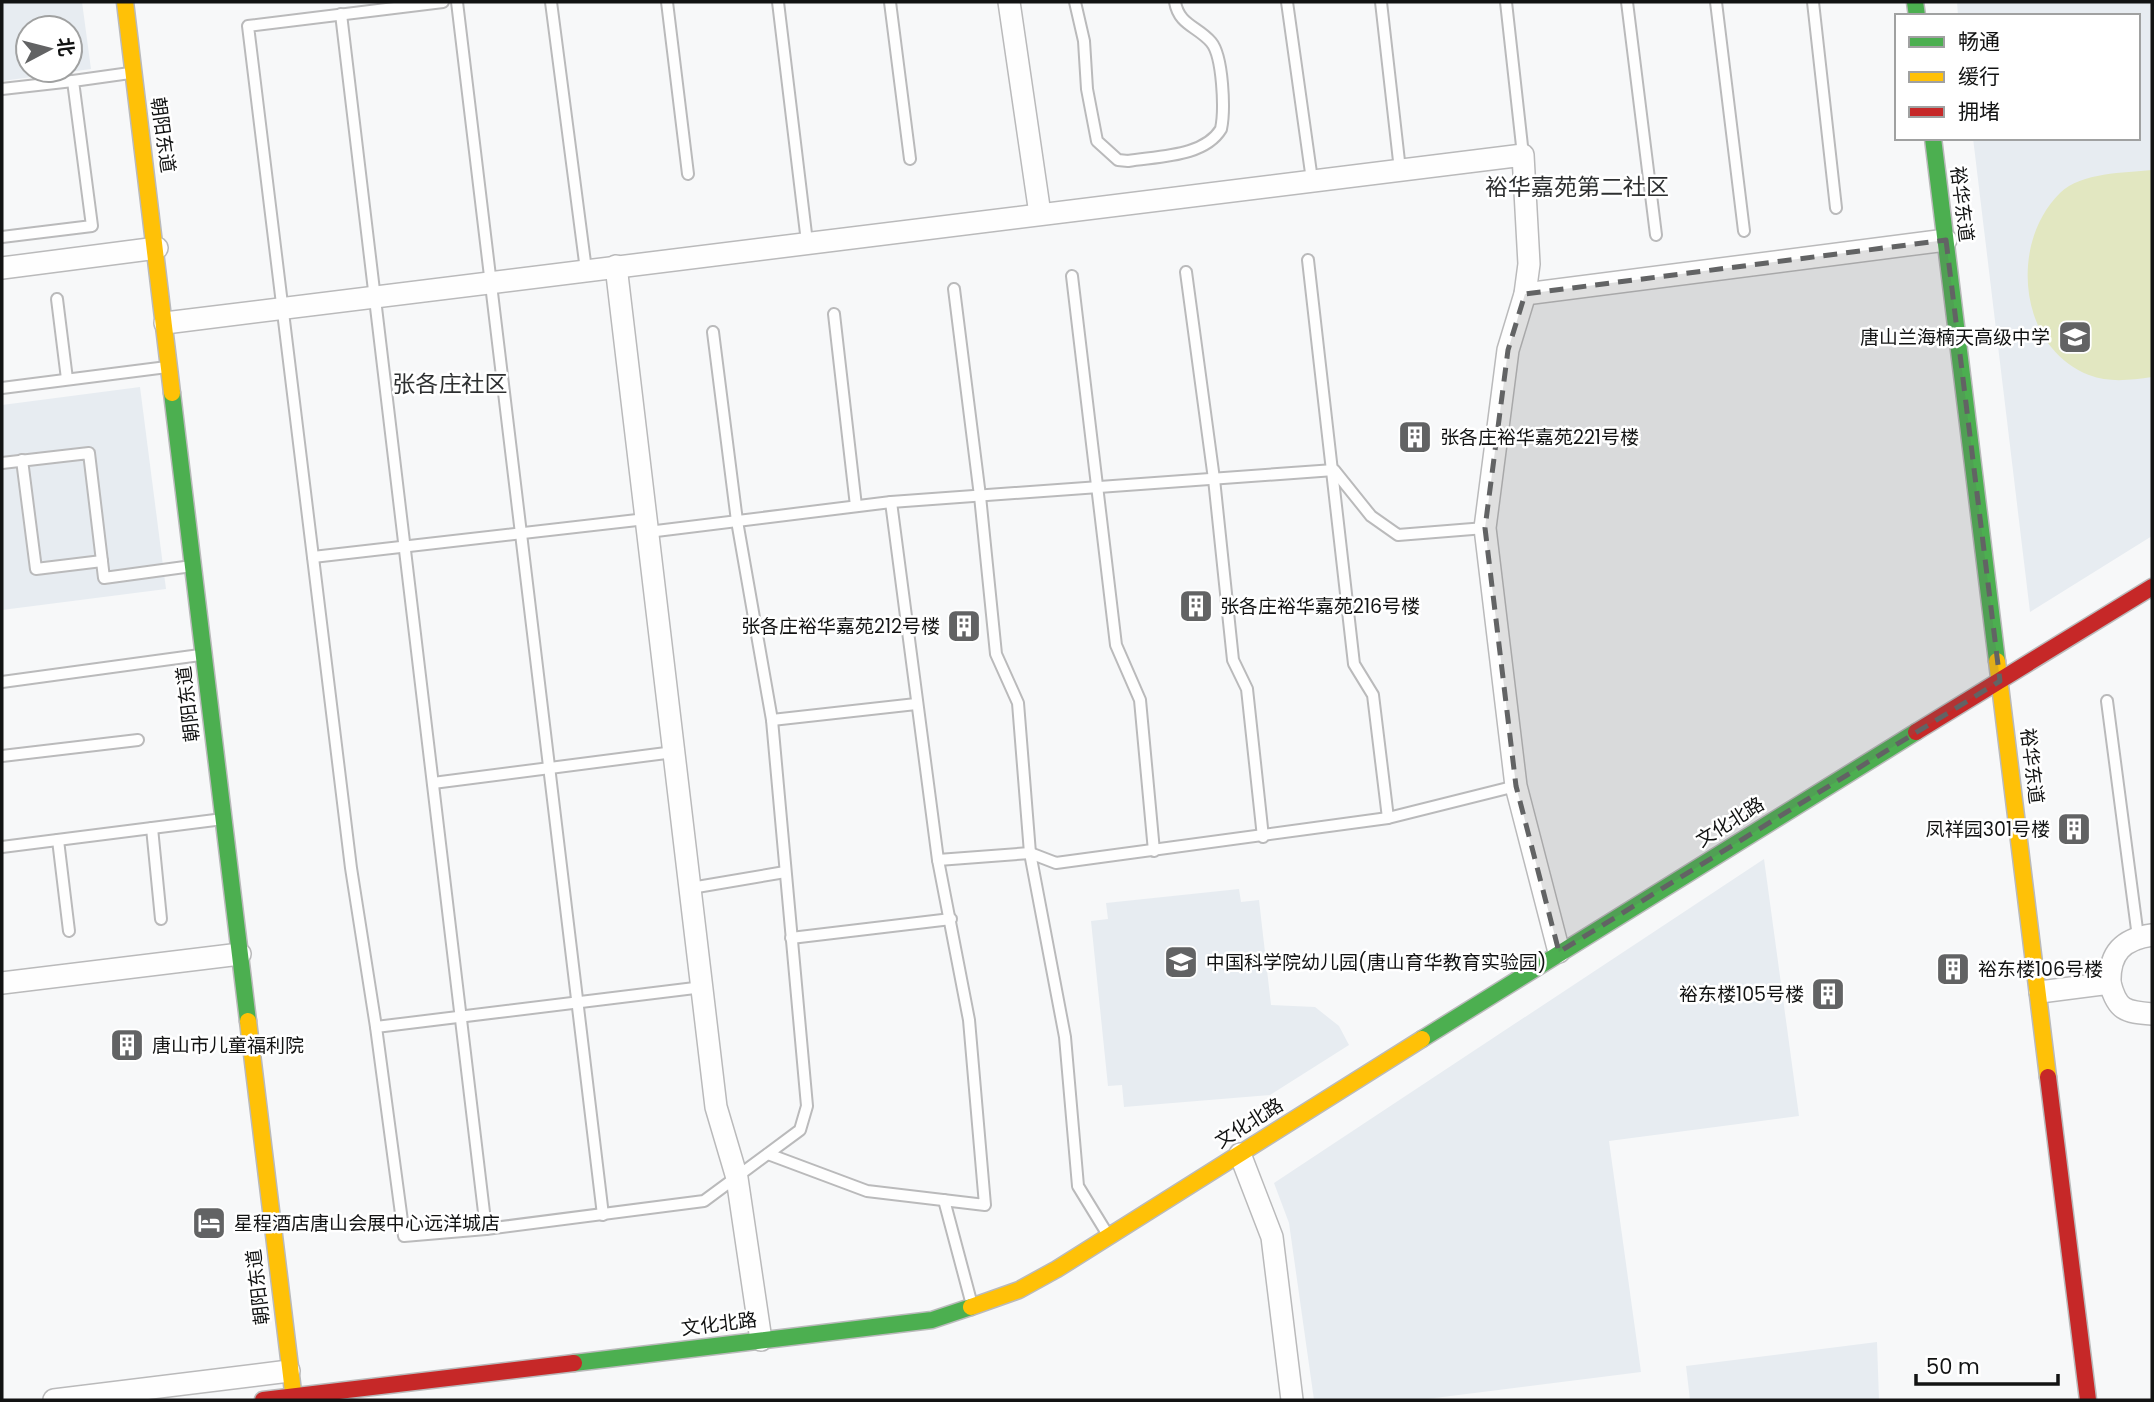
<svg xmlns="http://www.w3.org/2000/svg" width="2154" height="1402" viewBox="0 0 2154 1402" font-family="Poppins,'Noto Sans SC',sans-serif">
  <style>
    .built { fill: #e7ecf1; fill-rule: evenodd }
    .pitch { fill: #e2e7c1 }
    .lines { fill: none; stroke-linecap: round; stroke-linejoin: round }
    .lane-casing { stroke: #bababb; stroke-width: 14 }
    .street-casing { stroke: #bababb; stroke-width: 24 }
    .fast-casing { stroke: #bababb; stroke-width: 19 }
    .slow-casing { stroke: #bababb; stroke-width: 19 }
    .jam-casing { stroke: #bababb; stroke-width: 19 }
    .lane { stroke: #fefefe; stroke-width: 10 }
    .street { stroke: #fefefe; stroke-width: 21 }
    .fast { stroke: #4caf50; stroke-width: 16 }
    .slow { stroke: #ffc107; stroke-width: 16 }
    .jam { stroke: #c62828; stroke-width: 16 }
    .marked { fill: #626364; fill-opacity: 0.2; stroke: #626364; stroke-width: 5; stroke-dasharray: 14 9; stroke-linejoin: round }
    .labels { text-anchor: middle; dominant-baseline: central; stroke-width: 5; stroke-linejoin: round; paint-order: stroke }
    .street-label { font-size: 19px; fill: #121313; stroke: #fff }
    .poi-label { font-size: 19px; fill: #121313; stroke: #fff; text-anchor: start }
    .quarter-label { font-size: 23px; fill: #2e3031; stroke: #fff }
  </style>
  <rect width="100%" height="100%" fill="#f7f8f9"/>
  <g class="built">
    <path d="M2,2H82L91,69L2,81ZM28,28H70V70H28Z"/>
    <path d="M1957,2H2152V536L2030,612L1973,138H2138V16H1958Z"/>
    <path d="M140,387L166,589L2,610V405Z"/>
    <path d="M1764,859L1799,1116L1609,1141L1641,1372L1419,1400H1314L1289,1223L1274,1183Z"/>
    <path d="M1239,889L1241,902L1259,900L1271,1005L1315,1007L1339,1026L1349,1045L1270,1095L1124,1107L1122,1085L1108,1086L1091,921L1108,919L1106,903Z"/>
    <path d="M1877,1342L1879,1400H1690L1686,1366Z"/>
  </g>
  <path class="pitch" d="M2152,170V377C2130,380 2110,383 2089,375C2018,347 2009,243 2060,193C2082,172 2124,173 2152,170Z"/>
  <g class="lines">
    <g class="lane-casing">
      <g id="lane">
        <path d="M457,2L603,1215"/>
        <path d="M551,2L586,270"/>
        <path d="M667,2L688,174"/>
        <path d="M778,2L807,242"/>
        <path d="M890,2L910,159"/>
        <path d="M1075,2L1084,41L1087,89L1097,141L1118,160L1128,161C1158,156 1204,157 1221,129C1225,110 1223,56 1211,42C1197,26 1179,25 1175,2"/>
        <path d="M1287,2L1312,180"/>
        <path d="M1381,2L1400,170"/>
        <path d="M1506,2L1523,155"/>
        <path d="M1627,2L1656,235"/>
        <path d="M1716,2L1744,231"/>
        <path d="M1813,2L1836,208"/>
        <path d="M341,14L486,1229"/>
        <path d="M2,89L73,81"/>
        <path d="M2,237L92,226L73,81L130,73"/>
        <path d="M1308,260L1354,664L1373,695L1388,818"/>
        <path d="M1186,272L1214,479L1233,660L1247,689L1263,837"/>
        <path d="M1072,276L1116,645L1140,700L1154,851"/>
        <path d="M954,289L980,496L996,654L1018,703L1030,853L1065,1037L1078,1186L1108,1235"/>
        <path d="M57,299L67,379"/>
        <path d="M834,314L856,506"/>
        <path d="M2,388L167,367"/>
        <path d="M22,460L36,569L102,561"/>
        <path d="M2,463L89,453L104,578L192,566"/>
        <path d="M648,532L891,502L1334,470L1371,516L1398,535L1485,528"/>
        <path d="M313,557L646,519"/>
        <path d="M2,682L200,655"/>
        <path d="M2107,701L2138,937"/>
        <path d="M772,720L916,704"/>
        <path d="M2,756L138,740"/>
        <path d="M433,783L674,752"/>
        <path d="M152,828L161,919"/>
        <path d="M58,840L69,931"/>
        <path d="M2,847L223,819"/>
        <path d="M938,860L1030,853L1056,863L1388,818L1516,786"/>
        <path d="M691,888L785,872"/>
        <path d="M791,938L951,919"/>
        <path d="M703,987L376,1027L404,1236L486,1229L704,1201L800,1130L807,1106L772,720L737,521L713,332"/>
        <path d="M376,1027L351,868L248,26L443,2"/>
        <path d="M768,1154L867,1191L985,1205L969,1020L938,860L891,502"/>
        <path d="M944,1200L972,1305"/>
      </g>
    </g>
    <g class="street-casing">
      <g id="street">
        <path d="M1009,2L1040,214"/>
        <path d="M616,266L716,1107L737,1178L761,1340"/>
        <path d="M2,268L157,248"/>
        <path d="M1525,294L1946,240"/>
        <path d="M165,323L1523,155L1529,264L1525,294L1508,350L1485,528L1516,786L1559,952"/>
        <path d="M2,983L240,954"/>
        <path d="M2110,983C2109,953 2123,939 2152,935"/>
        <path d="M2040,992L2110,983C2117,1010 2125,1012 2152,1014"/>
        <path d="M1240,1154L1272,1237L1292,1400"/>
        <path d="M54,1400L289,1371"/>
      </g>
    </g>
    <g class="fast-casing">
      <g id="fast">
        <path d="M1915,2L1917,16"/>
        <path d="M1933,138L1997,661"/>
        <path d="M172,393L248,1021"/>
        <path d="M1422,1039L1916,732"/>
        <path d="M574,1363L932,1320L971,1307"/>
      </g>
    </g>
    <g class="slow-casing">
      <g id="slow">
        <path d="M125,2L172,393"/>
        <path d="M1997,661L2048,1077"/>
        <path d="M248,1021L294,1400"/>
        <path d="M971,1307L1019,1290L1057,1269L1422,1039"/>
      </g>
    </g>
    <g class="jam-casing">
      <g id="jam">
        <path d="M1916,732L2152,587"/>
        <path d="M2048,1077L2088,1400"/>
        <path d="M263,1400L574,1363"/>
      </g>
    </g>
    <use href="#lane" class="lane"/>
    <use href="#street" class="street"/>
    <use href="#fast" class="fast"/>
    <use href="#slow" class="slow"/>
    <use href="#jam" class="jam"/>
  </g>
  <path class="marked" d="M1946,240L2000,681L1559,952L1516,786L1485,528L1508,350L1525,294Z"/>
  <defs>
    <g id="school-square" transform="scale(1.75)"><rect x="-9" y="-9" width="18" height="18" rx="4" fill="#626364" stroke="#fff"/><path d="M0-5L7-2L0 1L-7-2ZM-4 1L0 2.5L4 1V4Q0 6-4 4Z" fill="#fff"/></g>
    <g id="building-square" transform="scale(1.75)"><rect x="-9" y="-9" width="18" height="18" rx="4" fill="#626364" stroke="#fff"/><path d="M-4-6H4V6H1V3H-1V6H-4ZM-2.5-4.3h1.7v1.8h-1.7ZM.8-4.3h1.7v1.8H.8ZM-2.5-1h1.7V.8h-1.7ZM.8-1h1.7V.8H.8Z" fill="#fff"/></g>
    <g id="hotel-square" transform="scale(1.75)"><rect x="-9" y="-9" width="18" height="18" rx="4" fill="#626364" stroke="#fff"/><path d="M-6-4.5h1.5V1H6V5H4.5V3h-9V5H-6ZM-4 0a1.8 1.8 0 1 1 3.6 0ZM.5 0V-2.5h3Q6-2.5 6 0Z" fill="#fff"/></g>
  </defs>
  <g fill-rule="evenodd">
    <use href="#school-square" x="2075" y="337"/>
    <use href="#building-square" x="1415" y="437"/>
    <use href="#building-square" x="1196" y="606"/>
    <use href="#building-square" x="964" y="626"/>
    <use href="#building-square" x="2074" y="829"/>
    <use href="#school-square" x="1181" y="962"/>
    <use href="#building-square" x="1953" y="969"/>
    <use href="#building-square" x="1828" y="994"/>
    <use href="#building-square" x="127" y="1045"/>
    <use href="#hotel-square" x="209" y="1223"/>
  </g>
  <g class="labels">
    <g class="street-label">
      <text transform="translate(163 135) rotate(82)">朝阳东道</text>
      <text transform="translate(1962 204) rotate(83)">裕华东道</text>
      <text transform="translate(188 704) rotate(-97)">朝阳东道</text>
      <text transform="translate(2032 766) rotate(83)">裕华东道</text>
      <text transform="translate(1730 822) rotate(-32)">文化北路</text>
      <text transform="translate(1249 1123) rotate(-32)">文化北路</text>
      <text transform="translate(258 1287) rotate(-97)">朝阳东道</text>
      <text transform="translate(719 1324) rotate(-7)">文化北路</text>
    </g>
    <g class="poi-label">
      <text x="2050" y="337" text-anchor="end">唐山兰海楠天高级中学</text>
      <text x="1440" y="437">张各庄裕华嘉苑221号楼</text>
      <text x="1220" y="606">张各庄裕华嘉苑216号楼</text>
      <text x="940" y="626" text-anchor="end">张各庄裕华嘉苑212号楼</text>
      <text x="2050" y="829" text-anchor="end">凤祥园301号楼</text>
      <text x="1206" y="962">中国科学院幼儿园(唐山育华教育实验园)</text>
      <text x="1978" y="969">裕东楼106号楼</text>
      <text x="1804" y="994" text-anchor="end">裕东楼105号楼</text>
      <text x="152" y="1045">唐山市儿童福利院</text>
      <text x="234" y="1223">星程酒店唐山会展中心远洋城店</text>
    </g>
    <g class="quarter-label">
      <text x="1577" y="187">裕华嘉苑第二社区</text>
      <text x="450" y="384">张各庄社区</text>
    </g>
  </g>
  <rect width="2154" height="1402" fill="none" stroke="#121313" stroke-width="7"/>
  <rect x="1895" y="14" width="245" height="126" fill="#ffffff" stroke="#a0a1a1" stroke-width="2"/>
  <rect x="1909" y="37" width="35" height="10" fill="#4caf50" stroke="#a0a1a1" stroke-width="2"/>
  <text x="1958" y="49" font-size="21" fill="#121313">畅通</text>
  <rect x="1909" y="72" width="35" height="10" fill="#ffc107" stroke="#a0a1a1" stroke-width="2"/>
  <text x="1958" y="84" font-size="21" fill="#121313">缓行</text>
  <rect x="1909" y="107" width="35" height="10" fill="#c62828" stroke="#a0a1a1" stroke-width="2"/>
  <text x="1958" y="119" font-size="21" fill="#121313">拥堵</text>
  <g transform="translate(49 49) rotate(83)"><circle r="33" fill="#ffffff" stroke="#a0a1a1" stroke-width="2"/>
  <path d="M0-5L12 26L0 18L-12 26Z" fill="#626364"/>
  <text y="-10" font-size="19" font-weight="bold" text-anchor="middle" fill="#121313">北</text>
  </g>
  <path d="M1916 1374v10h142v-10" fill="none" stroke="#121313" stroke-width="3.5"/>
  <text x="1926" y="1374" font-size="21" fill="#121313" stroke="#ffffff" stroke-width="5" paint-order="stroke">50 m</text>
</svg>
